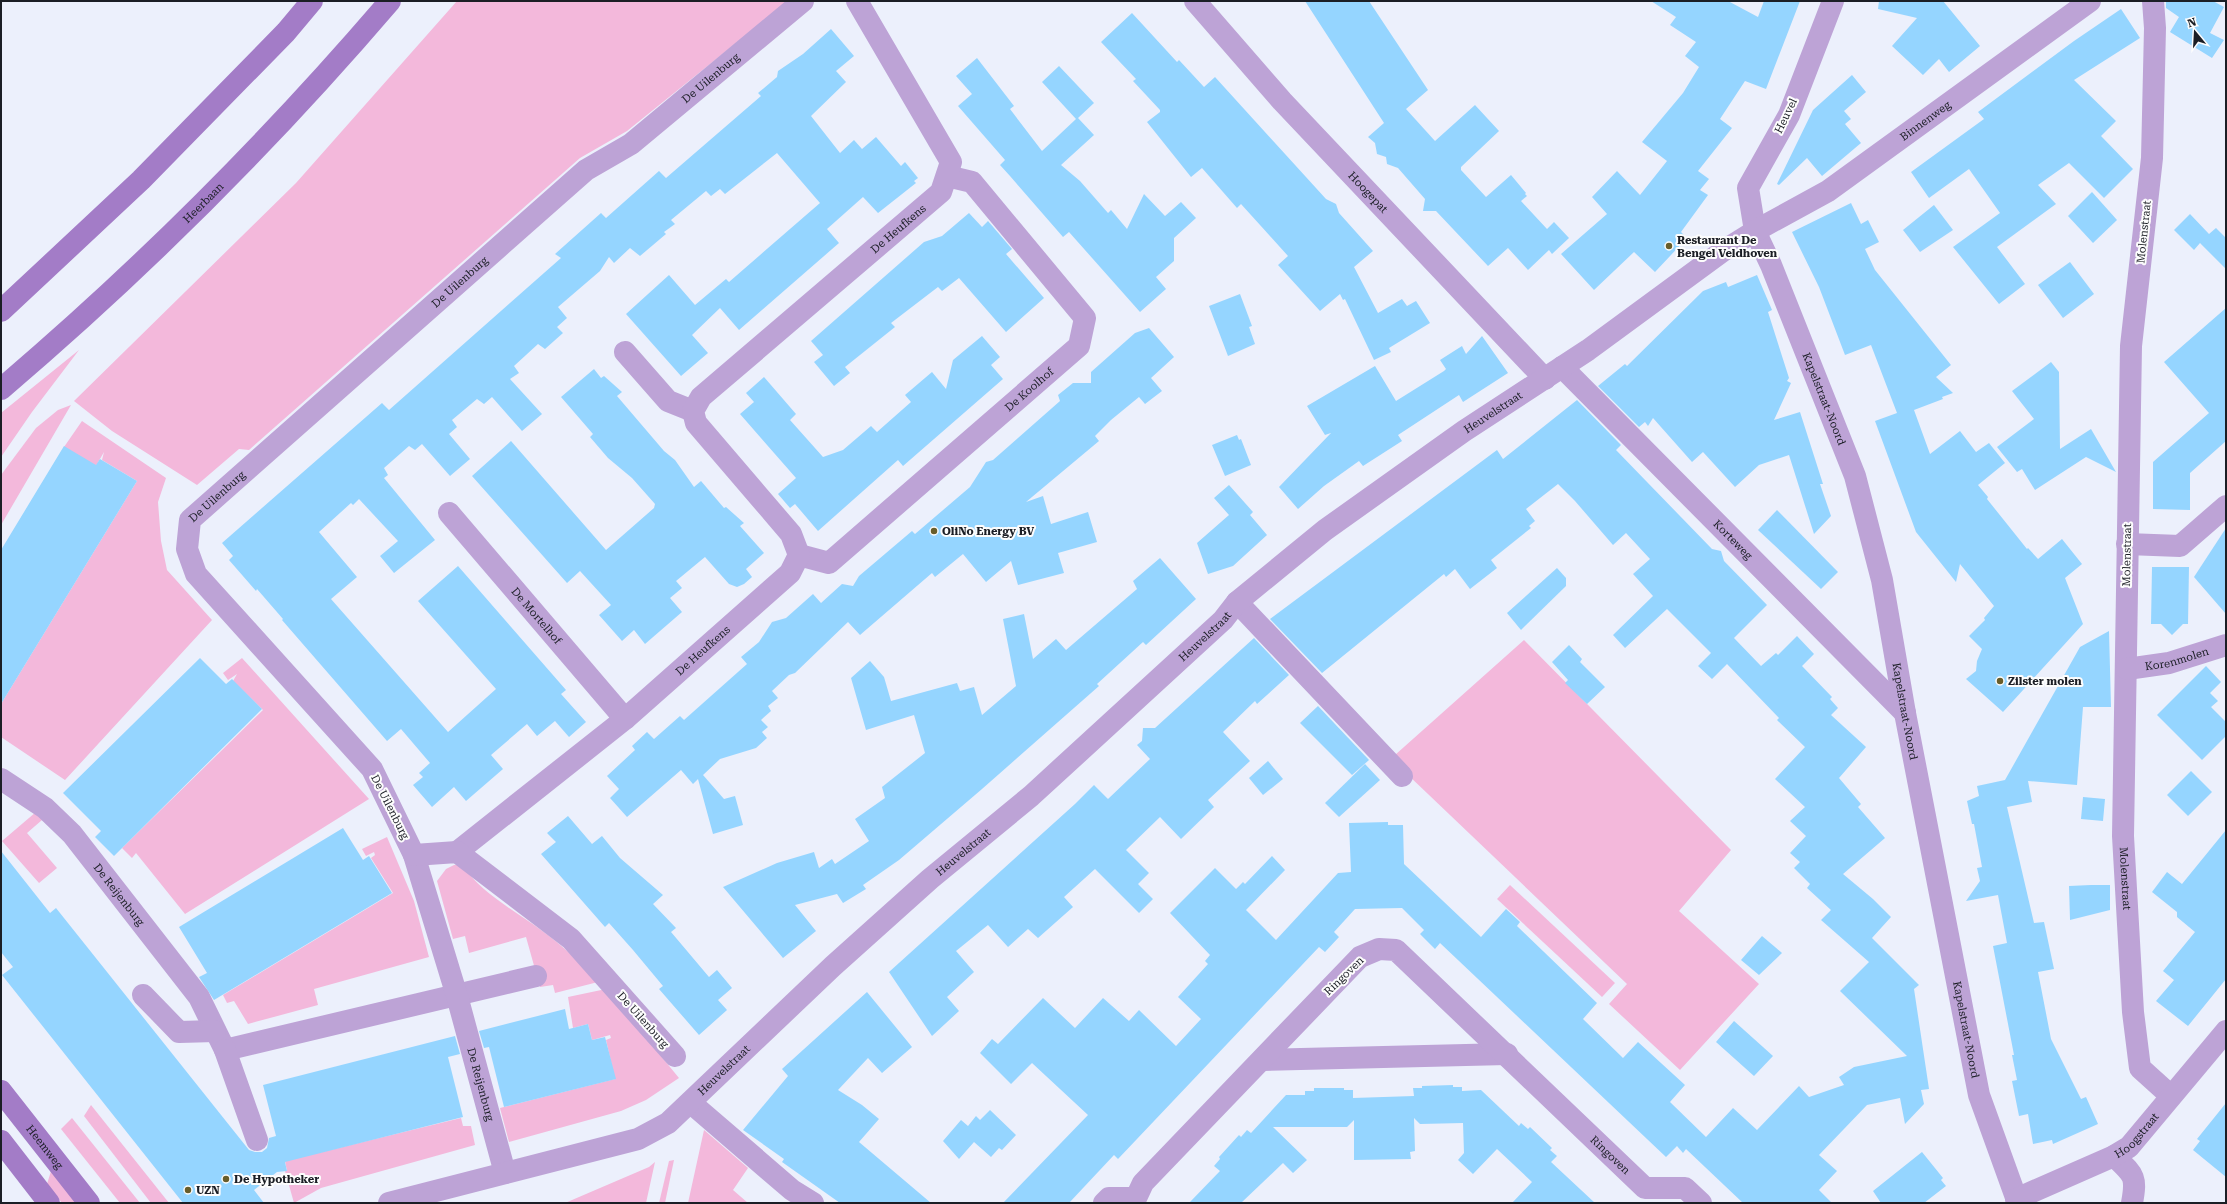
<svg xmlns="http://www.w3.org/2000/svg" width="2227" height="1204" viewBox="0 0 2227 1204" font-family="'Roboto Serif',serif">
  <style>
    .green { fill: #f3b8db }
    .building { fill: #95d5ff }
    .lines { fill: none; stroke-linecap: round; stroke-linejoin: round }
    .minor { stroke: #bda3d6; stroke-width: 22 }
    .tertiary { stroke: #bda3d6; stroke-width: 22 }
    .secondary { stroke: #a37cc7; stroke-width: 22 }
    .poi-dot { fill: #685d2a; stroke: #fdfdfd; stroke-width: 1.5 }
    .labels { text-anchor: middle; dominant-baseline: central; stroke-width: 4; stroke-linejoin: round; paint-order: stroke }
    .street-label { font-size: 11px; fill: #1b1e25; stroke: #fdfdfd }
    .poi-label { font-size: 11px; font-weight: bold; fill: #1b1e25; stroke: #fdfdfd; text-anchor: start }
  </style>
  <rect width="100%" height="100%" fill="#ecf0fc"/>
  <g class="green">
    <path d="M457,1H788L627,131L580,158L249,450L239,449L197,485L112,431L74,401L296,183Z"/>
    <path d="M79,350L32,412L1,457V413Z"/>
    <path d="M71,405L1,525V475L36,428L58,410Z"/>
    <path d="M82,421L166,478L158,502L161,541L167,570L212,620L65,780L1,737V704L137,481L102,460L104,452L93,471L64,447Z"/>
    <path d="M1524,640L1731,850L1679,911L1759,984L1680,1070L1609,1004L1627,984L1407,774L1395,755Z"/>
    <path d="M242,658L369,799L185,914L136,853L132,858L122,848L263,710L233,681L237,674L228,680L223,673Z"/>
    <path d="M36,812L42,820L27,833L57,868L39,883L2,841Z"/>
    <path d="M387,837L414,901L429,957L314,989L318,1005L248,1024L234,1001L227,1003L223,995L393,893L371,858L375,855L374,852L366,856L362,849Z"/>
    <path d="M454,865H463C479,892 517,912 541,930C562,945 581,963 598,982L555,993L553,985L540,987L526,937L469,953L465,936L453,939L437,881L446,869Z"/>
    <path d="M1510,885L1615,983L1602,997L1497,899Z"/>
    <path d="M606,989L679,1078L646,1100L621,1111L509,1142L500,1108L615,1079L606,1040L611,1038L610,1035L592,1040L588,1024L573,1028L568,997Z"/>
    <path d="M91,1105L169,1203H151L84,1116Z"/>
    <path d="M72,1118L140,1203H120L61,1129Z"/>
    <path d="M461,1118L463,1126H471L475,1145L321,1188L294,1203L285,1171H287L285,1161Z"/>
    <path d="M704,1130L748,1168L733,1190L748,1203H688Z"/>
    <path d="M674,1160L665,1203H659L669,1161Z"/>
    <path d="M655,1162L646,1203H565L649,1167Z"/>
    <path d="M52,1168L81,1203H62L47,1184Z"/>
  </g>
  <g class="building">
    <path d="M1305,1H1369L1428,90L1406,109L1435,141L1475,105L1499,131L1461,167V170L1486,197L1511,175L1526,193L1525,194L1527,196L1521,201L1547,229L1554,222L1569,238L1552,254L1549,250L1528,270L1508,248L1488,266L1436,211H1423L1425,199L1398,168L1387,164L1386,157L1377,154L1375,143L1368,137L1384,123Z"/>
    <path d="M1651,1H1728L1758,17L1764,1H1800L1766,89L1745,81L1720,119L1732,128L1698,171L1709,179L1700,190L1708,195L1681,232L1687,238L1655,272L1634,252L1594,290L1561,254L1607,214L1592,197L1617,171L1640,195L1667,161L1642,142L1683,93L1699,67L1685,56L1696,42L1670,25L1676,17Z"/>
    <path d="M1879,1H1943L1980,46L1949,72L1939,59L1923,75L1892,46L1917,18L1878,9Z"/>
    <path d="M2166,1H2213L2224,7L2210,33L2224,40L2212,58L2170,32L2179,17L2166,8Z"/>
    <path d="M2121,9L2140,38L2074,80L2116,121L2101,136L2133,169L2104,198L2069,163L2038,185L2056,204L1997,247L2025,284L1999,304L1953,247L2000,213L1969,169L1929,198L1911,172L1984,119L1978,112L2074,41Z"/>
    <path d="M1132,13L1177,62L1179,60L1204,87L1215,77L1326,199L1336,204L1339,213L1373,251L1354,267L1378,313L1402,299L1407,306L1416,301L1430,323L1389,348L1391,352L1374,360L1345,299L1343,300L1340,294L1320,311L1278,265L1288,256L1241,204L1237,208L1202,168L1191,177L1147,122L1160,112V110L1133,81L1136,79L1101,42Z"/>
    <path d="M831,29L854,56L836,71L846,82L811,116L840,153L854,140L862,149L876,137L901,166L905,162L918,178L914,181L916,183L878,213L863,197L827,229L839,243L739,330L720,308L692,335L708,353L681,376L626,314L669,275L695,305L726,279L729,282L820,203L777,153L725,194L720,189L711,196L706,191L671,220L675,224L664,232L666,234L640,256L630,248L614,263L609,257L600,271L558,307L567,318L557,327L563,333L545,349L538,344L514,366L519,373L510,379L542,414L522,431L492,397L484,404L477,399L452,420L457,427L449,434L470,459L450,476L422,444L415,450L409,446L384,468L388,475L384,478L435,540L394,573L380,556L398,541L359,499L353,505L351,503L319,532L357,577L331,599L448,732L496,689L418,601L458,566L566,690L561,694L586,722L569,737L555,721L537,736L527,724L491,755L503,769L466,801L454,787L432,807L413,785L423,777L419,773L430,763L401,729L387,741L282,620L283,619L257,589L256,591L229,560L233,556L222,543L382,403L389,410L561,258L555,254L601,213L606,218L659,171L666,178L761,96L758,93L777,77L778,71L803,54Z"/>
    <path d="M977,58L1014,106L1010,109L1042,151L1076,119L1042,82L1059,66L1094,103L1078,118L1094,135L1061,165L1080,181L1108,213L1111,210L1127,229L1144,194L1165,216L1181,202L1196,218L1174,238V261L1156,277L1166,289L1140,312L1069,232L1063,237L1010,176L1000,165L1005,160L958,106L972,94L956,76Z"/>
    <path d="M1852,75L1866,92L1844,111L1851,119L1845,124L1861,143L1822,176L1807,158L1779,185L1777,184L1813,110Z"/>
    <path d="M2092,192L2117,220L2093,243L2068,216Z"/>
    <path d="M1851,203L1861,224L1868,220L1879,242L1865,249L1875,270L1951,365L1936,377L1953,393L1942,397L1943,399L1914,410L1930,454L1960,431L1976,452L1989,443L2005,463L1978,485L1988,497L1987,499L2027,549L2028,548L2038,559L2062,539L2082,564L2065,578L2083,624L2003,712L1966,679L1976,671L1977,661L1982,649L1969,636L1985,620L1984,618L1994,606L1960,564L1956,582L1916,532L1875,421L1897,413L1871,345L1845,355L1819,287L1792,232Z"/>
    <path d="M1934,205L1953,230L1920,252L1903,230Z"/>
    <path d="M969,213L982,227L988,221L1012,249L1006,254L1044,298L1006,332L959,278L942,291L938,287L891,323L895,327L845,367L850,373L834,386L814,362L823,355L811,341L924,242L942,236Z"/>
    <path d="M2190,214L2209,234L2216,228L2226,238V269L2200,243L2194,250L2174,230Z"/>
    <path d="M2070,262L2094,294L2063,318L2038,285Z"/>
    <path d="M1757,275L1772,310L1768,312L1789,378L1787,381L1791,383L1774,420L1800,412L1823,484H1820L1831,516L1814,534L1789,455L1759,465L1735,487L1703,452L1692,462L1653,418L1648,426L1645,422L1639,427L1598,386L1625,364L1627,366L1703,291L1726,282L1728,287Z"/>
    <path d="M1240,294L1252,326L1249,327L1255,344L1228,356L1209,306Z"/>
    <path d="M2226,308V441L2190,473V510L2153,509V462L2209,413L2164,362Z"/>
    <path d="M1149,328L1174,357L1151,378L1162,391L1145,404L1139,397L1111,420L1095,436L1099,441L1026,502L1043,496L1051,524L1088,512L1097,542L1058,553L1064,573L1018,585L1011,561L986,582L963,554L935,577L932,573L860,635L848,622L795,673L789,675L772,691L778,698L768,706L771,711L761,720L768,727L762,732L767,738L756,748L720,759L703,775L724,799L735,796L743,825L713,834L698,779L693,784L681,770L627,817L610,798L619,789L607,776L635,750L632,746L647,732L654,739L680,716L684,720L747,664L741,657L759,642L772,622L786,618L813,594L821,603L842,584L853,586L859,576L912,531L915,534L970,487L986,462L993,460L1060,401L1058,395L1073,383H1091V372L1135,333Z"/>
    <path d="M982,336L1000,357L991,365L1003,379L903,466L898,460L818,531L795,504L790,508L778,494L796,478L740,414L754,402L746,393L764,377L796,414L790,420L823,457L843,450L871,426L877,432L911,402L905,395L932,372L946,389L953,360Z"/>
    <path d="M1482,336L1508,373L1463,402L1459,395L1398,435L1402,441L1363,466L1359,461L1324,486L1298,509L1279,487L1331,433L1325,435L1307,406L1375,366L1396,401L1444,371L1446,369L1440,360L1462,346L1466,354Z"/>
    <path d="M2051,362L2059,372L2060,449L2091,429L2116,472L2086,457L2035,490L2022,469L2017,472L1997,447L2034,419L2012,391Z"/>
    <path d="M594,369L601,378L604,376L622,392L617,396L664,451L675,460L694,487L701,481L724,508L726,507L744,523L740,526L764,553L746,569L752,577L744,584L737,587L729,584L705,557L676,581L682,588L670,598L682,612L645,644L634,630L622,641L599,615L611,605L580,571L567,583L472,476L511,441L606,550L654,508L655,504L632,478L608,458L590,437L593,434L561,397Z"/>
    <path d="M1577,400L1621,445L1616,450L1712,549L1721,551L1724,561L1767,605L1734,638L1761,666L1776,653L1778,655L1797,636L1814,654L1802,666L1832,697L1830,699L1838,708L1831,715L1866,747L1839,778L1861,804L1858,807L1885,838L1843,874L1873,899L1891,917L1872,938L1919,985L1914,989L1929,1089L1921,1090L1924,1104L1905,1124L1900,1098L1867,1105L1819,1155L1837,1171L1819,1190L1832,1203H1743L1686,1149L1683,1153L1677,1146L1666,1157L1440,943L1435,949L1420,934L1424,930L1402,908L1355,909L1334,932L1339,937L1325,952L1319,947L1118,1159L1114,1155L1069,1203H1003L1088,1115L1032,1063L1011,1084L980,1053L992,1039L998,1044L1043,998L1075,1028L1103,998L1129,1021L1139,1010L1176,1046L1201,1019L1178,997L1208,964L1205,961L1210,955L1170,913L1215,868L1236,889L1243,882L1245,884L1272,856L1285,870L1246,910L1276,940L1338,873L1351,872L1349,823L1388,822V825H1403L1404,864L1481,937L1506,909L1520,922L1517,926L1597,1003L1583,1019L1623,1058L1638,1042L1685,1085L1670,1102L1706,1137L1733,1108L1757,1130L1799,1086L1809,1097L1844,1085L1839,1077L1854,1067L1907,1056L1840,991L1869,962L1821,920L1831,910L1807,888L1810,884L1794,868L1800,862L1790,853L1806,836L1790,821L1805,807L1775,779L1805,747L1777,720L1779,718L1727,664L1712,679L1698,666L1711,653L1667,609L1625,648L1613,635L1653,596L1633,574L1650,559L1626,533L1613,545L1575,501L1558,484L1526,509L1535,521L1529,526L1531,528L1491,560L1497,568L1470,589L1455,569L1446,577L1444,574L1322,673L1270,619L1497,450L1503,459Z"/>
    <path d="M1237,435L1239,440L1241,439L1251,465L1225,476L1212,445Z"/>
    <path d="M64,446L96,465L100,459L137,481L1,704V550Z"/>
    <path d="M1229,485L1253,512L1250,515L1267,535L1233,566L1208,574L1197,543L1229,515L1214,498Z"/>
    <path d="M1777,510L1838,572L1821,589L1758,530Z"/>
    <path d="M2226,528V614L2194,577Z"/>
    <path d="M1160,558L1196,599L1146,645L1143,642L1097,684L1099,686L982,789L899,860L863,885L866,889L843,903L837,894L795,905L816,931L783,958L723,887L777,863L814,852L819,868L832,859L835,864L869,841L855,819L885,798L882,787L925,753L914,715L866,730L851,678L870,661L884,677L891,701L957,683L960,691L974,687L982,715L1016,686L1003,619L1024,614L1033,659L1056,639L1066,650L1137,589L1133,581Z"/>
    <path d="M2152,567H2189L2188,624H2183L2172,635L2161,624H2151Z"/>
    <path d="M1557,568L1566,578V586L1521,630L1507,613Z"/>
    <path d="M2109,631L2111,707H2083L2077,785L2028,781L2032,802L2007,807L2034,923L2044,922L2054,969L2038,972L2051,1039L2081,1099L2086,1097L2098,1124L2053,1144L2052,1140L2033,1144L2028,1114L2019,1116L2012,1081L2017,1080L2012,1055H2014L1993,946L2007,943L1998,895L1966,901L1980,881L1977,868L1982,867L1974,824H1972L1967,801L1979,796L1977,786L2005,780L2080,647Z"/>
    <path d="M1254,638L1289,675L1257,704L1255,701L1223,732L1250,761L1208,800L1214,807L1181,839L1160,817L1126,850L1149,873L1138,884L1153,899L1139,913L1095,869L1064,897L1073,907L1038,938L1028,929L1008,947L988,925L956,951L974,972L947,997L959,1011L932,1036L889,972L1075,804L1094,785L1108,799L1150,759L1137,745L1142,741L1143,728H1155Z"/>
    <path d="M1569,645L1582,659L1580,662L1605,687L1587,704L1565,683L1568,680L1552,662Z"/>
    <path d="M200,658L226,684L232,679L262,709L114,856L95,837L101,831L63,793Z"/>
    <path d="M2206,666L2221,682L2210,693L2218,701L2211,707L2226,722V736L2202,760L2157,715Z"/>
    <path d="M1318,706L1369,760L1352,775L1300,723Z"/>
    <path d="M1268,761L1283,779L1263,795L1249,778Z"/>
    <path d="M1365,764L1380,780L1339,817L1325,803Z"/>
    <path d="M2191,771L2212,792L2188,816L2167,795Z"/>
    <path d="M2083,797L2105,799L2103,821L2081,819Z"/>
    <path d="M568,816L592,844L602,836L620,858L663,895L653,904L676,928L671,932L709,977L717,970L732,988L718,1000L727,1010L699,1035L659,989L663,986L633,950L609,923L605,927L541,854L556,842L547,833Z"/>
    <path d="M343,828L363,860L369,856L392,893L214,1000L199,977L207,973L179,927Z"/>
    <path d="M2226,830V979L2188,1026L2156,1001L2174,980L2163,971L2195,932L2177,917V912L2152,892L2167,872L2182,884Z"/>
    <path d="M1,851L50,913L56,908L249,1150L255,1152H262L267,1148L269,1138L276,1136L263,1085L455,1036L460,1054L448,1057L463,1117L285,1162L287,1171L277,1172L254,1190L264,1203H183L2,975L13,967L1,952Z"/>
    <path d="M2091,885H2110V910L2070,920L2069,886Z"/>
    <path d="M1762,936L1782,953L1759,975L1741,960Z"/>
    <path d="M867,992L912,1047L882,1073L868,1058L838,1090L862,1105L879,1119L859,1142L931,1203H840L782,1162L784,1159L743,1130L788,1076L782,1069Z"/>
    <path d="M565,1009L569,1029L588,1024L592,1040L605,1037L616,1079L504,1107L489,1047L484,1048L479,1031Z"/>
    <path d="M1734,1021L1773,1056L1754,1076L1716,1042Z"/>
    <path d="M1453,1085V1087H1462V1091L1481,1090L1519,1126L1521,1123L1528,1129L1530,1127L1552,1148L1550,1150L1557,1156L1551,1162L1595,1203H1512L1532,1182L1497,1149L1473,1174L1458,1160L1464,1153L1463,1123L1420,1124L1414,1118L1415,1151L1410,1152L1411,1159L1354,1160V1120L1347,1127H1273L1307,1160L1293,1173L1283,1163L1241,1203H1189L1220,1171L1214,1166L1220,1159L1219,1157L1239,1135L1241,1137L1247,1130L1251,1133L1286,1095H1305V1091H1314V1088H1344V1090H1353V1098L1414,1096L1413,1088H1422V1086Z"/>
    <path d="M2226,1103V1177L2193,1150L2200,1141L2197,1139Z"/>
    <path d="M990,1110L1016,1135L1002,1150L999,1148L991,1157L974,1142L959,1159L943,1141L961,1120L968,1126L976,1116L980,1120Z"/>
    <path d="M1922,1152L1943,1178L1941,1180L1946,1186L1924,1203H1881L1873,1191Z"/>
  </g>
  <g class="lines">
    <g class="minor">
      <path id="s1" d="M1195,1L1282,101L1545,379"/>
      <path id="s2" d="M1833,1L1789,115L1748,188L1755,231L1771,265L1855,476L1882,580L1905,713L1979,1095L2018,1203"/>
      <path id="s3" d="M2153,1L2155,28L2152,158L2131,346L2123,836L2133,1012L2140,1068L2171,1096"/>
      <path d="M625,352L668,401L693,411"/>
      <path id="s4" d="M1562,367L1905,713"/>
      <path id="s5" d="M449,513L625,719"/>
      <path d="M2127,544L2180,546L2226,506"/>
      <path id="s6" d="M799,555L829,563L1079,346L1085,318L972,182L947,176"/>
      <path d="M1237,602L1402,776"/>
      <path id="s7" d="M2127,669L2169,663L2226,645"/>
      <path id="s8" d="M1,779L45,808L72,834L199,997L225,1050L536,976"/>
      <path id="s9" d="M457,852L625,719L790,573L799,555L791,534L696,423L693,411L701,397L941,192L951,162L857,1"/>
      <path id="s10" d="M414,855L457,996L505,1173"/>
      <path d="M143,995L179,1032L215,1031"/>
      <path d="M225,1050L257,1140"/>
      <path id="s11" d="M675,1056L571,939L457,852L414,855L372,769L196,574L187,549L190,520L586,170L631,144L803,1"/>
      <path d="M1262,1060L1507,1054"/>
      <path d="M691,1103L792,1190L813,1203"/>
      <path d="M2114,1156C2134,1175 2137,1176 2132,1203"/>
      <path id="s12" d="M2016,1199L2114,1156L2129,1147L2226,1031"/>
      <path id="s13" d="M1104,1203L1109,1198H1136L1143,1183L1360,957L1379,949L1396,950L1645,1188H1685L1701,1203"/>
    </g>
    <path class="tertiary" id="s14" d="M389,1203L638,1139L668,1123L833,966L930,879L1031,796L1223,620L1237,602L1325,530L1464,431L1588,350L1723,251L1755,231L1828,191L2090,1"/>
    <g class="secondary">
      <path d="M1,311L141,180L286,32L312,1"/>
      <path id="s15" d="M1,389C141,270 271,140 390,1"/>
      <path id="s16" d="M1,1091L89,1203"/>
      <path d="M1,1141L49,1203"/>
    </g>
  </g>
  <g class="poi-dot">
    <circle cx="1669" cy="246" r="4"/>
    <circle cx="934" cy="531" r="4"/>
    <circle cx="2000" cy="681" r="4"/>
    <circle cx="226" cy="1179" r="4"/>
    <circle cx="188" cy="1190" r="4"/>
  </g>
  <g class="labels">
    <g class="street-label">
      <text stroke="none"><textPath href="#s11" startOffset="1441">De Uilenburg</textPath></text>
      <text transform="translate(1786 116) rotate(-64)">Heuvel</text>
      <text stroke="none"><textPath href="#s14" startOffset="1904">Binnenweg</textPath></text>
      <text stroke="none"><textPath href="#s1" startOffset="258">Hoogepat</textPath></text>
      <text stroke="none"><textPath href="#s15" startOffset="275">Heerbaan</textPath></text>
      <text stroke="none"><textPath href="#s9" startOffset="911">De Heufkens</textPath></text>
      <text transform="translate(2144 232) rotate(-84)">Molenstraat</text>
      <text stroke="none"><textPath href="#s11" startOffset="1117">De Uilenburg</textPath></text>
      <text stroke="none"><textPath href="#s6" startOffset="296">De Koolhof</textPath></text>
      <text stroke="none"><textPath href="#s2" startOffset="431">Kapelstraat-Noord</textPath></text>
      <text stroke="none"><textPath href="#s14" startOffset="1382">Heuvelstraat</textPath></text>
      <text stroke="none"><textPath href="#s11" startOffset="793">De Uilenburg</textPath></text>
      <text stroke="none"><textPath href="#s4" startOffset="243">Korteweg</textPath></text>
      <text transform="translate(2127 555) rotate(-89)">Molenstraat</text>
      <text stroke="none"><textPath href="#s5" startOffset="135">De Mortelhof</textPath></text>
      <text stroke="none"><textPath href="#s14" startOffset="1016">Heuvelstraat</textPath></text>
      <text stroke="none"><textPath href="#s9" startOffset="318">De Heufkens</textPath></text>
      <text stroke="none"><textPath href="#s7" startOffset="51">Korenmolen</textPath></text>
      <text stroke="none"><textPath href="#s2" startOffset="755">Kapelstraat-Noord</textPath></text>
      <text transform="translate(390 807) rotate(63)">De Uilenburg</text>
      <text stroke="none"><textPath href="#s14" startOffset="692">Heuvelstraat</textPath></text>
      <text stroke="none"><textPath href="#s3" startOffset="879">Molenstraat</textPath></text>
      <text stroke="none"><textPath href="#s8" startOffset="167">De Reijenburg</textPath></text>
      <text transform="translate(1344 976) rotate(-44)">Ringoven</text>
      <text transform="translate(643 1020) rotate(48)">De Uilenburg</text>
      <text stroke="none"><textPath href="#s2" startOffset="1079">Kapelstraat-Noord</textPath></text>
      <text stroke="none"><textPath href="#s14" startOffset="368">Heuvelstraat</textPath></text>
      <text stroke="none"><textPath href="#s10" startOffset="239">De Reijenburg</textPath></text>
      <text stroke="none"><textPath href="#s12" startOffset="138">Hoogstraat</textPath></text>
      <text stroke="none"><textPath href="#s16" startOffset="71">Heemweg</textPath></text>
      <text stroke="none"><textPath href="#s13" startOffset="698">Ringoven</textPath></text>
    </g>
    <g class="poi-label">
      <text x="1677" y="240">Restaurant De<tspan x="1677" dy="13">Bengel Veldhoven</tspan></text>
      <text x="942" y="531">OliNo Energy BV</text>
      <text x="2008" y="681">Zilster molen</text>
      <text x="234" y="1179">De Hypotheker</text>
      <text x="196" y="1190">UZN</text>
    </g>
  </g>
  <rect width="2227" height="1204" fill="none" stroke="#1b1e25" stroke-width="4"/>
  <g transform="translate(2195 32) rotate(342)" stroke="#fdfdfd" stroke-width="3" paint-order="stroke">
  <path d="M0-3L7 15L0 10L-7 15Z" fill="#1b1e25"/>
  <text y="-6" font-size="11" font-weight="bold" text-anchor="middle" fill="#1b1e25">N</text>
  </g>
</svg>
